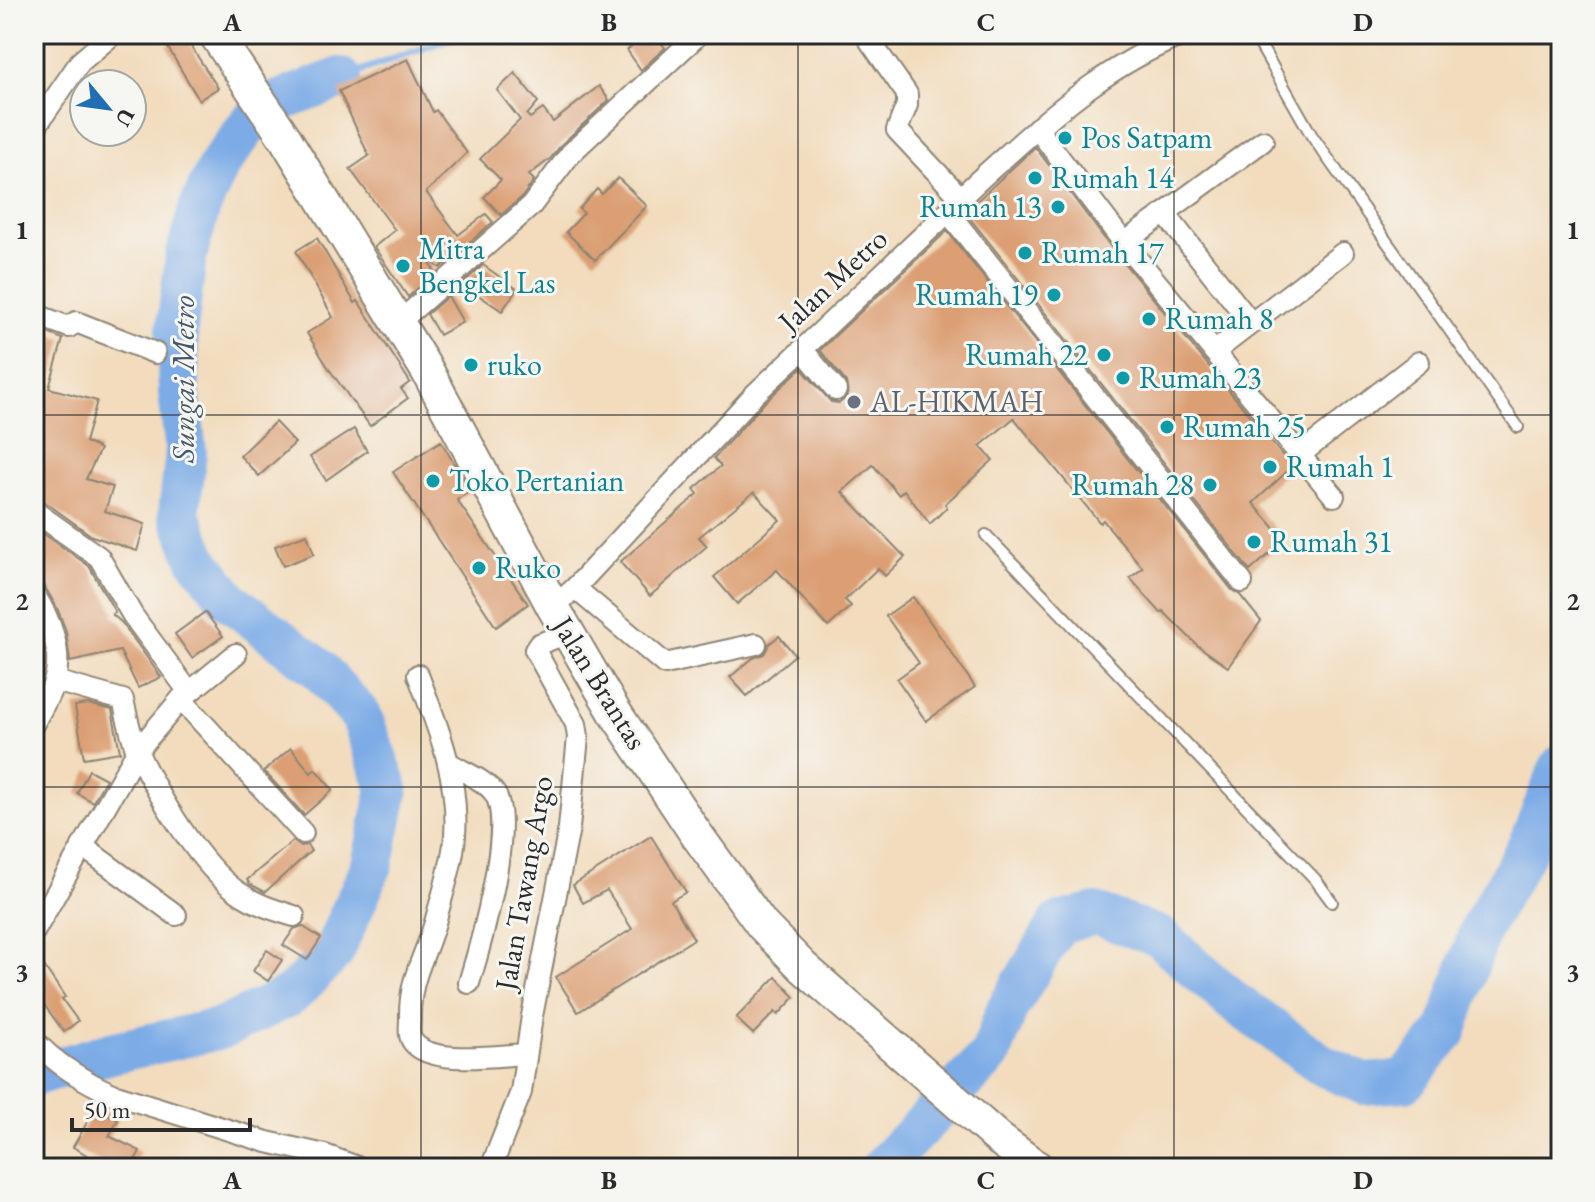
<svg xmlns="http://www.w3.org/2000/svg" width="1595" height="1202" viewBox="0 0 1595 1202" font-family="'EB Garamond',serif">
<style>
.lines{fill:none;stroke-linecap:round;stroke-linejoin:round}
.stream{stroke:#7babe6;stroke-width:7}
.river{stroke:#7babe6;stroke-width:42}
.building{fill:#db9f73}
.service-casing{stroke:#8e8474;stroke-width:14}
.minor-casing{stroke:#8e8474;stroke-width:24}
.primary-casing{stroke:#8e8474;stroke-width:36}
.service{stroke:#fff;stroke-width:10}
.minor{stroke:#fff;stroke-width:20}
.primary{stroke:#fff;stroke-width:32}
.grid{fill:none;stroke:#2b2b2b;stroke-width:2;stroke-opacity:0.55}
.culture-dot{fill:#0f9aa8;stroke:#f6f6f2;stroke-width:3}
.worship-dot{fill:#6b7280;stroke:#f6f6f2;stroke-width:3}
.labels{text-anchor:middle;stroke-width:6;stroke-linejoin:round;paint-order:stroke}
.culture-label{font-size:30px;fill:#0d838f;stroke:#f6f6f2;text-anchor:start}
.street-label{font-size:30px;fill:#2b2b2b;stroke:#f6f6f2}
.worship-label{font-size:30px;fill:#5b616d;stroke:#f6f6f2;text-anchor:start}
.water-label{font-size:32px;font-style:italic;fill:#47586c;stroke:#f6f6f2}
.neatline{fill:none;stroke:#2b2b2b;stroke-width:3}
.grid-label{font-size:26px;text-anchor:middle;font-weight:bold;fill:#2b2b2b}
</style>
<rect width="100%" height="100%" fill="#f6f6f2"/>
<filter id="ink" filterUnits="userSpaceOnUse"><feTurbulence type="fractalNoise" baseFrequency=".0125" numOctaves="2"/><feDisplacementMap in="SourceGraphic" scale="16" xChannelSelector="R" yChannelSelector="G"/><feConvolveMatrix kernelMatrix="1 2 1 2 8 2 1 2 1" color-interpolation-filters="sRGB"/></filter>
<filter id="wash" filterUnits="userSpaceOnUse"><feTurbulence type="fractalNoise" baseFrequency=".006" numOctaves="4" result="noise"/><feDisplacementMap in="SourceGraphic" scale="32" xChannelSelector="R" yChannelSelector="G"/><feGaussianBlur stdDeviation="1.8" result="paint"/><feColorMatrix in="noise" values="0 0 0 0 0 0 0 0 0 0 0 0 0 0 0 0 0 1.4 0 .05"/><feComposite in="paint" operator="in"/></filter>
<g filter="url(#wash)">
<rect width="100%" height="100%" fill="#f2dcbd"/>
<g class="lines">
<polyline class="stream" points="341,78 463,34"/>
<g class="river">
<polyline points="34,1075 111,1053 223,1028 291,995 333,953 372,865 388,789 361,716 318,668 229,600 197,558 179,513 186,453 179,392 177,329 186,256 200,207 219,165 249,124 277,102 341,78"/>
<polyline points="881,1168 991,1054 1007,1009 1059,923 1096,914 1160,937 1234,1002 1324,1066 1364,1084 1405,1081 1446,1032 1481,928 1528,846 1561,766"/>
</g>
</g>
<g id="blocks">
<g class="building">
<polygon points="183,34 218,88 199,100 167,46"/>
<polygon points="649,34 656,34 665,48 641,70 627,50"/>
<polygon points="408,59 433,112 436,110 467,153 426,192 458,235 486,214 493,222 440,268 429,260 435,273 408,297 374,247 395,230 350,169 369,156 339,91"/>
<polygon points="515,73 538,102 527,115 530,118 543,109 553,122 599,86 609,100 562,144 550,159 529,175 534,180 522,197 501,215 484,197 501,180 480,159 520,120 497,90"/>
<polygon points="1035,147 1114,251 1292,467 1253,503 1285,540 1250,571 965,212"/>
<polygon points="618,178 647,206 595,260 566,232 584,213 579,209 597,189 602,194"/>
<polygon points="947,231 1232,590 1240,595 1261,621 1228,667 1197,645 1163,611 1161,613 1144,594 1130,578 1143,568 1103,520 1100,523 1014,418 980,446 993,460 945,504 947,507 930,524 904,490 899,495 873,465 842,492 905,557 885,576 878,568 845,600 851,606 828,627 777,570 737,604 714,577 780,520 754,492 699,537 707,546 650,596 620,562 698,494 694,489 721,466 714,458 764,403 801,368 831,402 839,403 845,399 848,394 846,382 820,350"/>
<polygon points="317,238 355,303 358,301 410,382 401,389 408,398 370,426 329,369 307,333 333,317 296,251"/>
<polygon points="483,265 517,289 502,311 462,284"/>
<polygon points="448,296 463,322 439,335 427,314"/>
<polygon points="34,328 63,339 49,388 97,401 85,442 100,449 86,479 113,487 105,511 145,524 137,551 92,536 42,500 34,498"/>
<polygon points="275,422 295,443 259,476 240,456"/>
<polygon points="354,429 367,451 326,480 310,457"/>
<polygon points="441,441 470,491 457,500 528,604 496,627 393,472"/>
<polygon points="34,527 89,566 115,612 112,614 122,623 161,677 138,688 120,651 70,662 66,631 57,608 45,587 34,581"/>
<polygon points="307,534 314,554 283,566 275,546"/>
<polygon points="913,597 975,687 926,721 897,679 919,663 886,616"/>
<polygon points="205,612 223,636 192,658 175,634"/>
<polygon points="779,636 795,655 747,696 730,677 753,658 764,654 769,644"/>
<polygon points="88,704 112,710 120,752 84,758 75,706"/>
<polygon points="291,748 311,773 315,769 333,790 304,815 264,771"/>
<polygon points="89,770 106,779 93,802 77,793"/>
<polygon points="651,836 686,892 671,901 694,939 578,1012 556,977 632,929 607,890 583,903 573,885"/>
<polygon points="293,841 300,846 307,845 311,851 265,892 250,884 247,880"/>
<polygon points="302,926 321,938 307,960 283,945 294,929"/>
<polygon points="267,950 282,960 268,981 253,971"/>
<polygon points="34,951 65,997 62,999 78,1021 64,1032 34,991"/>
<polygon points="776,977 795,997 778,1015 775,1012 753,1034 736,1018"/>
<polygon points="96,1107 118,1120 109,1136 140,1151 131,1168 110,1168 73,1147"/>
</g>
</g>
</g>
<g filter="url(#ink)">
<use href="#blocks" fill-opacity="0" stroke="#8e8474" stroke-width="2"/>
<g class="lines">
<defs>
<g id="service">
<polyline points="1254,34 1312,136 1518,427"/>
<polyline points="986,535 1315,879 1332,902"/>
</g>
<g id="minor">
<polyline points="865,34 907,94 907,105 897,130 960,197"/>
<polyline points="1037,128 1124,243 1334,496"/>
<polyline points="34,129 80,62 113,34"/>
<polyline points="948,212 1242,582"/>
<polyline points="1166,215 1251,323"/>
<polyline points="1124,243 1263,141"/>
<polyline points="34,314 69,327 76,322 155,353"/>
<polyline points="398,323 531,206 571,153 699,34"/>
<polyline points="803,350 836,390"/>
<polyline points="1214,352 1343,253"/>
<polyline points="1298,456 1419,362"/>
<polyline points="34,511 99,557 133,616 189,692"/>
<polyline points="575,588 665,664 756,644"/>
<path d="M 34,594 C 49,617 63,650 55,678 C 52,693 41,709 34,723"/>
<path d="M 553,607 L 575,588 L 755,394 L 948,212 C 965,191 986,174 1006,156 C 1060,107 1116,61 1185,34"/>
<path d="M 418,675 C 438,727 459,778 455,835 C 453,863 443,892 436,919 C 426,957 409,976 410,1019 C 410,1026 408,1036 413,1042 C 431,1066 499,1055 526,1054"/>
<path d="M 55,681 L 123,700 C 127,717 131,737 138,753 C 157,794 200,866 238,892 C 255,904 274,910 294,916"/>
<polyline points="181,699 303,833"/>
<path d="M 449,763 C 463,772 486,780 495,794 C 515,825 480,947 469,983"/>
<polyline points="82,846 176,915"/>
<polyline points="34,932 137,751 181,699 236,654"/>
<path d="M 34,1040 C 54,1063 85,1082 113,1094 L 267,1142 L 325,1155 L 360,1168"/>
<polyline points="491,1168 521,1092 532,1016 569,828 578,737 576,724 535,650 539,644 568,633"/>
</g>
<polyline id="primary" points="215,34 285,138 428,372 553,607 614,711 694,831 762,925 803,967 999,1139 1038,1168"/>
</defs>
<use href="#service" class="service-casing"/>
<use href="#minor" class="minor-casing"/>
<use href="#primary" class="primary-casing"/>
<use href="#service" class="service"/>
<use href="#minor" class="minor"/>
<use href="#primary" class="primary"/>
</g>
</g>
<path class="grid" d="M 421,34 L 421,1168M 798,34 L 798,1168M 1174,34 L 1174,1168M 34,415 L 1561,415M 34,787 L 1561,787"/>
<g class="culture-dot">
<circle cx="1065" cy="138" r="8"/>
<circle cx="1035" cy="178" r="8"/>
<circle cx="1058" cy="207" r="8"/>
<circle cx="1025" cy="253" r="8"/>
<circle cx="403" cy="266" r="8"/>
<circle cx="1054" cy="295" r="8"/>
<circle cx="1149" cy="319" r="8"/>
<circle cx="1104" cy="355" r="8"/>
<circle cx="471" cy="365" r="8"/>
<circle cx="1123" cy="378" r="8"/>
<circle cx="1167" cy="427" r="8"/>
<circle cx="1270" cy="467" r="8"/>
<circle cx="433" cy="481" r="8"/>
<circle cx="1210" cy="485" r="8"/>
<circle cx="1254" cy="542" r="8"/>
<circle cx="479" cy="568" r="8"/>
</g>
<circle class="worship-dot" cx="854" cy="402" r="8"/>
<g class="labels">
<g class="culture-label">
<text x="1081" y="148">Pos Satpam</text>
<text x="1051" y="188">Rumah 14</text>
<text x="1042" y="217" text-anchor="end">Rumah 13</text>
<text x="419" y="259">Mitra<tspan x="419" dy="34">Bengkel Las</tspan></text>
<text x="1041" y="263">Rumah 17</text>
<text x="1038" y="305" text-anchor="end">Rumah 19</text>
<text x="1165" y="329">Rumah 8</text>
<text x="1088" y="365" text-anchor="end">Rumah 22</text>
<text x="487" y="375">ruko</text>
<text x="1139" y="388">Rumah 23</text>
<text x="1183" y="437">Rumah 25</text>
<text x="1286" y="477">Rumah 1</text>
<text x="449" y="491">Toko Pertanian</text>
<text x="1194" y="495" text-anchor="end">Rumah 28</text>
<text x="1270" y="552">Rumah 31</text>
<text x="495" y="578">Ruko</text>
</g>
<g class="street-label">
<text transform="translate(833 280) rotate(-43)" y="10">Jalan Metro</text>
<text transform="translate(600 683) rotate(58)" y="10">Jalan Brantas</text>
<text transform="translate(524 883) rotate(-80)" y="10">Jalan Tawang Argo</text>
</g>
<g class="worship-label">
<text x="870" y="412">AL-HIKMAH</text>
</g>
<g class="water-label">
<text transform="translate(183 379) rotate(-90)" y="11">Sungai Metro</text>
</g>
</g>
<rect width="1595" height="1202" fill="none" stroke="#f6f6f2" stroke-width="88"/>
<g transform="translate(108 108) rotate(119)"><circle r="38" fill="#f6f6f2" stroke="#a5a5a2" stroke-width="2"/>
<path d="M0-6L14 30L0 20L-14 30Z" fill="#1f6fb2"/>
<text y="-12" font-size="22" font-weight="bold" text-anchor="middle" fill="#2b2b2b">U</text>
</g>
<path d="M72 1118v12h178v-12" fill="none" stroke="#2b2b2b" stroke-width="4"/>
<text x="84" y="1118" font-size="24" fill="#2b2b2b" stroke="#f6f6f2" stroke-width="6" paint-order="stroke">50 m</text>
<rect x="44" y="44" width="1507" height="1114" class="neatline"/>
<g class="grid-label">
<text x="232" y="31">A</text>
<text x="609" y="31">B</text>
<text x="986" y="31">C</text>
<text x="1363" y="31">D</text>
<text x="22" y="239">1</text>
<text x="1573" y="239">1</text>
<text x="22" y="610">2</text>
<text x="1573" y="610">2</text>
<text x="22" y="981">3</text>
<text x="1573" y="981">3</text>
<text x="232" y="1189">A</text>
<text x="609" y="1189">B</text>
<text x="986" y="1189">C</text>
<text x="1363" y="1189">D</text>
</g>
</svg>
